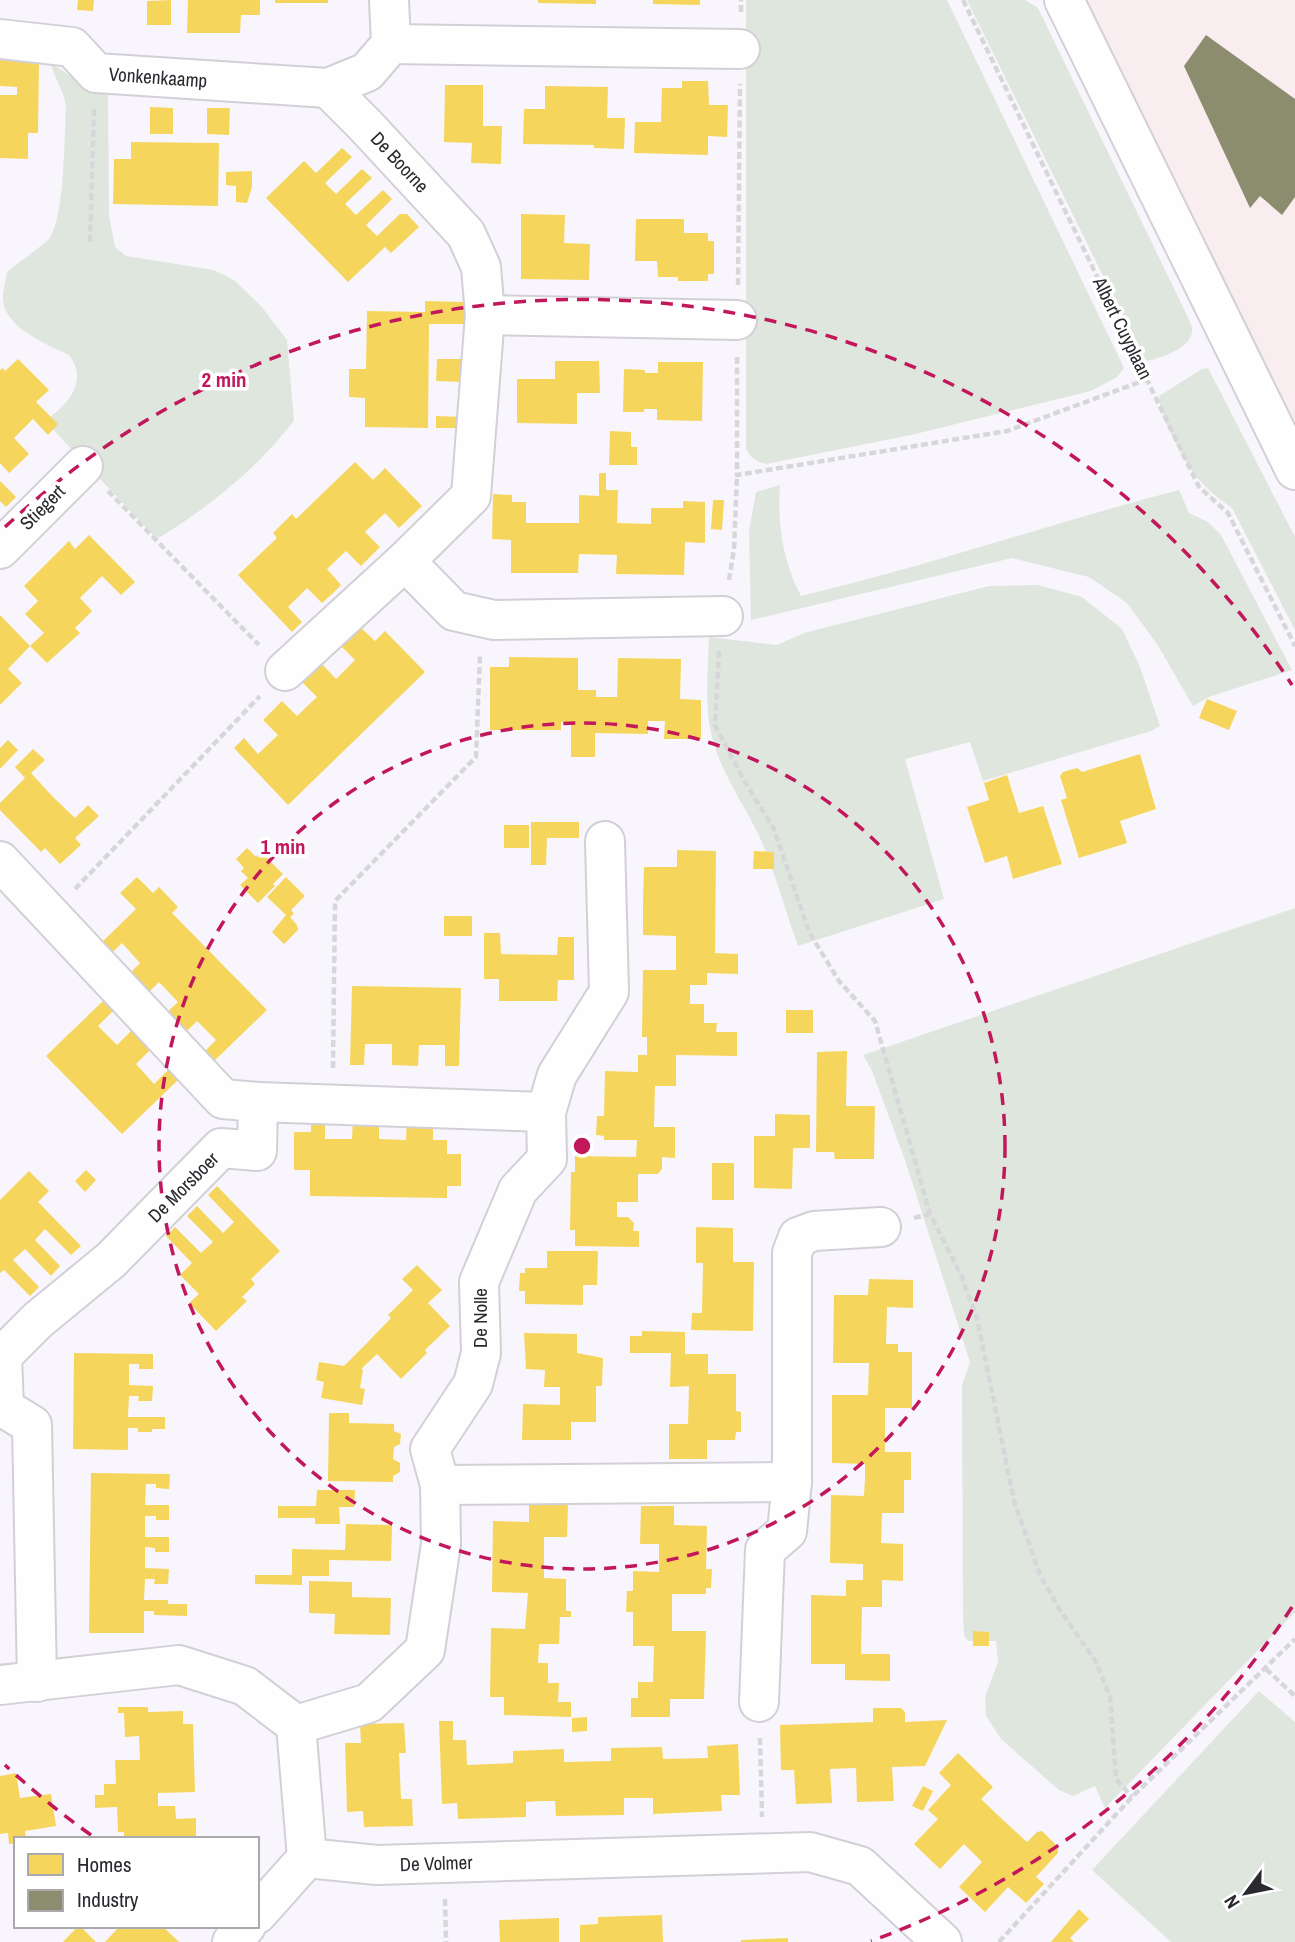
<svg xmlns="http://www.w3.org/2000/svg" width="1295" height="1942" viewBox="0 0 1295 1942" font-family="'Archivo Narrow',sans-serif">
<style>
.industrial{fill:#faedef}
.green{fill:#dee6dd}
.homes{fill:#f6d55c}
.industry{fill:#8c8c6e}
.lines{fill:none;stroke-linecap:round;stroke-linejoin:round}
.minor-casing{stroke:#d2d0d6;stroke-width:42}
.tertiary-casing{stroke:#d2d0d6;stroke-width:42}
.path{stroke:#d7d7d9;stroke-width:4.5;stroke-dasharray:7 3.5;stroke-linecap:butt}
.minor{stroke:#fefeff;stroke-width:38}
.tertiary{stroke:#fefeff;stroke-width:38}
.ring{fill:none;stroke:#c2185b;stroke-width:3.5;stroke-dasharray:12 9}
.labels{text-anchor:middle;stroke-width:7;stroke-linejoin:round;paint-order:stroke}
.street-label{font-size:19px;fill:#2a292f;stroke:#fff}
.centre{fill:#c2185b;stroke:#fff;stroke-width:3.5}
.ring-label{font-size:21px;text-anchor:middle;font-weight:bold;fill:#c2185b;stroke:#fff;stroke-width:7;stroke-linejoin:round;paint-order:stroke}
</style>
<rect width="100%" height="100%" fill="#f8f6fc"/>
<polygon class="industrial" points="1069,0 1295,0 1295,449"/>
<g class="green">
<path d="M 746,0 L 947,0 L 1124,368 L 1117,377 L 1091,391 L 911,435 L 766,464 C 755,461 751,459 746,448 Z"/>
<path d="M 967,0 L 1025,0 L 1038,8 L 1183,307 C 1186,314 1191,322 1192,329 C 1194,347 1162,358 1147,361 L 1143,357 Z"/>
<path d="M 51,63 L 90,89 L 108,92 L 109,216 L 115,247 L 126,256 L 214,270 L 234,280 L 261,306 L 287,340 L 294,421 C 256,469 210,507 157,539 L 45,421 C 66,406 90,382 69,355 C 48,345 5,328 3,300 C 2,292 6,281 7,272 C 14,266 47,242 50,238 C 65,212 64,139 66,106 C 64,90 54,79 51,63 Z"/>
<path d="M 1208,368 L 1295,537 L 1295,630 L 1232,508 C 1219,499 1205,488 1195,475 C 1184,461 1158,413 1159,396 L 1202,369 Z"/>
<path d="M 780,485 C 777,523 783,562 801,596 C 928,566 1052,523 1179,490 L 1189,513 L 1208,522 L 1221,535 L 1292,670 L 1209,697 L 1193,706 L 1157,644 L 1127,603 L 1089,577 L 1012,558 L 751,620 L 749,531 L 756,492 Z"/>
<path d="M 1038,585 L 1082,597 L 1122,629 L 1140,667 L 1160,726 L 1151,731 L 983,781 L 970,742 L 905,759 L 944,899 L 798,946 C 785,911 776,875 761,840 C 744,803 718,770 710,728 C 705,699 708,667 709,637 L 777,645 L 804,633 L 989,586 Z"/>
<polygon points="1295,908 1295,1612 1105,1808 1095,1786 1073,1796 1059,1790 1001,1739 986,1716 985,1697 998,1662 996,1641 968,1641 964,1635 963,1616 962,1385 970,1362 905,1160 872,1071 863,1055"/>
<polygon points="1259,1691 1295,1722 1295,1942 1171,1942 1092,1870"/>
</g>
<g class="homes">
<polygon points="78,0 94,0 93,11 77,10"/>
<polygon points="171,0 171,25 147,25 147,1"/>
<polygon points="188,0 260,0 260,15 241,15 240,33 187,33"/>
<rect x="275" y="0" width="53" height="3"/>
<polygon points="538,0 596,0 596,4 538,3"/>
<polygon points="653,0 700,0 700,5 653,4"/>
<polygon points="0,60 39,61 38,133 28,133 28,159 0,158 0,95 17,95 17,87 0,86"/>
<polygon points="682,81 708,81 709,105 728,105 727,137 708,136 708,155 634,153 635,122 661,122 662,88 682,88"/>
<polygon points="445,85 483,85 483,126 502,126 501,164 471,163 472,143 444,142"/>
<polygon points="545,86 608,87 607,118 625,118 624,149 594,148 594,145 523,144 524,109 545,109"/>
<polygon points="150,107 173,108 173,134 150,134"/>
<polygon points="207,108 230,108 229,135 207,134"/>
<polygon points="131,142 219,143 218,206 113,204 114,159 131,159"/>
<polygon points="342,148 352,157 325,183 336,194 362,169 372,178 345,204 356,215 383,190 392,199 366,225 377,236 400,214 407,214 419,227 391,253 385,247 348,282 266,198 304,161 316,173"/>
<polygon points="252,171 252,187 247,203 236,202 236,186 226,185 226,172"/>
<polygon points="521,214 565,215 564,243 590,244 589,280 521,279"/>
<polygon points="636,219 684,219 684,233 708,233 708,241 714,241 714,274 708,274 708,281 678,281 678,277 658,277 657,261 635,261"/>
<polygon points="425,301 464,302 464,324 429,324 428,428 365,427 365,398 349,397 349,369 366,369 367,311 425,312"/>
<polygon points="18,359 49,390 36,402 58,424 48,435 33,419 14,438 29,454 9,473 0,463 0,370 3,368 5,371"/>
<polygon points="437,359 463,359 463,382 436,381"/>
<polygon points="555,361 599,361 600,393 577,393 577,424 517,423 517,379 555,379"/>
<polygon points="658,362 703,362 702,421 657,420 657,409 644,409 644,412 623,412 624,369 645,370 645,373 658,373"/>
<polygon points="436,416 463,417 462,428 436,428"/>
<polygon points="610,431 631,432 631,447 637,447 637,465 609,465"/>
<polygon points="355,462 373,480 385,468 422,506 399,528 385,513 365,532 380,547 361,566 346,551 327,569 341,585 332,594 322,603 307,588 288,607 302,622 292,632 238,575 277,538 273,533 292,514 296,519"/>
<polygon points="599,473 606,473 606,490 618,490 617,523 651,524 651,508 683,508 683,501 705,502 705,543 685,542 684,575 616,574 617,555 579,554 578,573 511,573 511,540 492,539 493,494 512,495 512,502 526,502 526,523 579,523 579,495 599,496"/>
<polygon points="0,481 16,497 6,507 0,501"/>
<polygon points="713,500 724,500 722,530 711,529"/>
<polygon points="89,535 135,582 121,595 102,576 80,598 92,611 75,628 80,633 47,663 30,646 8,669 22,683 0,705 0,615 30,646 44,633 25,614 38,601 24,586 69,541 75,549"/>
<polygon points="359,626 375,641 385,631 425,672 288,805 234,748 244,738 258,754 278,735 263,720 282,701 297,716 317,697 302,682 321,663 336,679 355,660 340,645"/>
<polygon points="509,657 578,658 578,690 596,690 596,697 617,697 618,658 681,659 680,699 701,700 701,739 664,739 665,721 648,721 648,734 595,733 595,757 571,757 571,722 561,722 561,730 490,730 490,667 509,667"/>
<polygon points="1207,699 1237,711 1229,730 1199,718"/>
<polygon points="8,740 18,750 0,769 0,748"/>
<polygon points="33,749 45,760 31,773 52,796 75,818 88,805 99,816 75,838 81,845 60,864 45,848 41,852 0,810 0,803 25,778 15,767"/>
<polygon points="1140,754 1156,809 1120,821 1127,843 1079,858 1061,800 1067,798 1060,776 1063,772 1077,768 1082,772"/>
<polygon points="1007,775 1019,813 1043,806 1062,864 1013,879 1007,856 985,863 967,807 989,800 984,783"/>
<polygon points="531,822 579,822 579,838 547,838 546,865 531,865"/>
<rect x="504" y="825" width="25" height="23"/>
<polygon points="247,848 256,857 261,852 283,874 273,884 275,886 258,903 240,885 248,878 241,871 244,868 236,859"/>
<polygon points="677,850 716,851 715,953 738,954 738,974 707,973 707,985 690,985 690,1004 704,1004 704,1023 717,1023 716,1032 737,1032 737,1056 676,1055 676,1086 655,1086 654,1127 675,1127 675,1158 662,1157 662,1169 658,1174 638,1174 638,1202 617,1202 617,1217 628,1217 634,1223 633,1231 639,1231 639,1247 575,1246 575,1230 570,1230 571,1172 575,1172 575,1156 636,1157 637,1140 604,1140 604,1136 596,1135 597,1116 604,1116 605,1071 638,1072 638,1055 647,1055 647,1037 642,1037 643,970 676,970 676,936 643,935 643,901 644,867 677,867"/>
<polygon points="754,851 774,852 774,869 753,869"/>
<polygon points="137,877 153,893 159,887 178,907 172,913 267,1010 210,1065 201,1055 216,1040 197,1021 182,1036 163,1016 178,1002 159,982 144,997 125,978 140,963 122,943 106,959 96,948 136,909 120,893"/>
<polygon points="286,877 305,896 291,910 294,914 290,917 297,925 298,930 284,944 272,932 286,915 267,897"/>
<rect x="444" y="916" width="28" height="20"/>
<polygon points="484,933 500,933 501,954 557,955 558,937 574,937 574,980 558,980 557,1001 499,1001 499,979 484,979"/>
<polygon points="352,986 461,988 459,1066 445,1066 445,1045 419,1045 418,1066 392,1065 392,1044 365,1044 364,1065 350,1065"/>
<polygon points="103,1001 113,1011 98,1026 117,1045 132,1030 151,1049 136,1064 154,1084 169,1069 179,1079 122,1134 46,1056"/>
<rect x="786" y="1010" width="27" height="23"/>
<polygon points="847,1051 846,1106 875,1106 874,1159 835,1159 834,1152 816,1152 817,1052"/>
<polygon points="775,1114 810,1115 810,1148 793,1148 792,1189 754,1188 754,1136 775,1136"/>
<polygon points="311,1117 325,1117 325,1139 352,1139 353,1118 379,1118 379,1139 406,1140 407,1118 433,1119 433,1140 447,1140 447,1154 461,1154 461,1186 447,1186 447,1198 310,1196 310,1170 294,1170 294,1132 311,1132"/>
<rect x="712" y="1163" width="22" height="37"/>
<polygon points="86,1170 96,1180 85,1192 75,1181"/>
<polygon points="29,1171 49,1191 38,1202 81,1246 71,1255 45,1229 35,1240 60,1266 51,1276 25,1249 13,1260 39,1287 30,1296 4,1270 0,1273 0,1200"/>
<polygon points="217,1186 280,1251 251,1279 255,1284 242,1297 247,1301 216,1331 189,1303 199,1294 180,1275 192,1263 166,1236 175,1227 201,1253 213,1242 187,1216 197,1206 223,1233 234,1222 208,1195"/>
<polygon points="696,1227 733,1228 733,1262 754,1262 753,1331 691,1330 692,1313 702,1313 703,1263 696,1263"/>
<polygon points="547,1251 598,1251 597,1285 583,1285 583,1305 525,1304 525,1291 519,1291 520,1273 525,1273 525,1268 547,1268"/>
<polygon points="417,1265 442,1290 428,1303 450,1326 425,1350 427,1353 401,1379 377,1354 361,1369 363,1370 360,1388 365,1389 362,1405 321,1398 324,1382 316,1380 319,1362 344,1366 367,1343 391,1318 388,1315 413,1290 402,1279"/>
<polygon points="869,1279 913,1280 913,1308 887,1307 886,1344 898,1344 898,1352 912,1352 912,1408 885,1408 885,1452 911,1452 911,1480 904,1480 904,1513 882,1513 881,1543 903,1544 903,1581 882,1580 882,1607 862,1607 861,1654 890,1654 890,1681 845,1680 845,1664 811,1664 811,1595 846,1596 846,1580 863,1580 863,1564 830,1563 831,1495 864,1496 865,1479 865,1464 832,1463 832,1395 868,1395 869,1363 833,1363 834,1295 868,1295"/>
<polygon points="642,1331 685,1332 685,1354 708,1354 708,1374 736,1374 736,1411 741,1412 741,1432 736,1432 735,1440 707,1440 707,1459 669,1459 669,1424 688,1424 689,1386 670,1387 671,1353 630,1353 630,1336 642,1336"/>
<polygon points="524,1333 577,1334 577,1353 603,1358 602,1386 596,1386 596,1422 571,1422 571,1440 522,1440 523,1404 560,1405 560,1387 544,1387 545,1370 526,1369"/>
<polygon points="74,1353 153,1354 153,1369 139,1369 139,1364 129,1364 129,1385 153,1386 152,1401 138,1401 139,1396 129,1396 128,1417 165,1417 165,1429 152,1429 152,1432 138,1432 138,1428 128,1428 128,1450 73,1449"/>
<polygon points="329,1413 349,1413 349,1423 394,1424 394,1431 401,1434 400,1444 394,1447 393,1459 400,1463 400,1472 393,1476 393,1482 328,1481"/>
<polygon points="91,1473 170,1474 169,1489 156,1488 156,1484 146,1484 145,1505 169,1505 169,1520 156,1520 156,1516 145,1516 145,1537 169,1537 169,1552 155,1552 155,1548 145,1547 145,1568 169,1569 168,1584 154,1584 155,1579 145,1579 144,1600 168,1600 168,1604 187,1604 187,1616 154,1615 154,1611 144,1611 144,1633 89,1633"/>
<polygon points="317,1490 355,1490 354,1507 339,1507 340,1524 315,1524 315,1518 278,1518 278,1506 316,1506"/>
<polygon points="529,1504 568,1505 567,1537 544,1537 544,1578 566,1579 566,1611 571,1611 571,1617 560,1617 559,1644 539,1644 538,1663 548,1663 548,1683 559,1683 558,1702 571,1702 571,1717 504,1715 504,1697 490,1697 491,1628 525,1629 528,1593 492,1592 493,1521 529,1522"/>
<polygon points="641,1506 674,1506 674,1525 707,1526 706,1569 712,1569 711,1588 706,1588 706,1594 672,1594 672,1631 706,1631 704,1699 670,1699 670,1717 631,1717 631,1698 638,1698 638,1682 653,1682 654,1646 633,1646 633,1612 626,1612 627,1591 633,1591 633,1571 659,1572 659,1544 640,1544"/>
<polygon points="346,1524 392,1525 391,1561 329,1560 329,1576 302,1576 302,1585 255,1584 255,1575 292,1575 292,1549 345,1550"/>
<polygon points="309,1581 352,1582 352,1597 391,1598 390,1635 334,1634 335,1614 309,1613"/>
<polygon points="973,1631 989,1632 989,1646 973,1646"/>
<polygon points="118,1707 148,1707 148,1712 183,1711 183,1724 193,1724 195,1792 158,1793 158,1806 175,1806 176,1819 196,1818 196,1839 124,1839 124,1832 118,1832 117,1807 95,1808 95,1795 104,1795 104,1784 116,1784 115,1760 140,1760 139,1736 125,1737 124,1713 118,1713"/>
<polygon points="873,1708 901,1708 905,1712 905,1722 947,1720 925,1766 892,1767 894,1801 857,1802 856,1768 830,1769 832,1803 796,1804 794,1770 781,1770 780,1725 873,1722"/>
<polygon points="587,1717 587,1731 572,1732 572,1718"/>
<polygon points="439,1721 453,1721 453,1740 466,1740 467,1765 513,1763 513,1751 564,1749 564,1762 611,1761 611,1748 662,1747 663,1759 708,1758 707,1746 738,1744 740,1795 721,1795 722,1811 653,1814 653,1798 624,1798 624,1815 556,1816 555,1801 540,1801 526,1802 526,1817 458,1819 457,1803 442,1804"/>
<polygon points="404,1723 406,1753 399,1753 401,1799 412,1799 413,1826 364,1827 363,1811 347,1812 345,1743 361,1743 360,1724"/>
<polygon points="958,1753 993,1787 981,1799 1004,1821 1027,1842 1037,1832 1042,1831 1058,1847 1058,1853 1036,1877 1044,1884 1026,1903 1008,1887 985,1912 959,1887 982,1862 964,1844 940,1869 914,1844 938,1819 928,1810 951,1785 939,1773"/>
<polygon points="16,1773 20,1798 51,1794 56,1826 25,1831 26,1839 16,1839 16,1843 9,1844 8,1833 0,1834 0,1776"/>
<polygon points="923,1786 933,1791 923,1811 912,1806"/>
<polygon points="1079,1909 1089,1919 1070,1938 1074,1942 1051,1942"/>
<polygon points="662,1915 663,1942 580,1942 580,1925 598,1924 598,1917"/>
<polygon points="559,1918 559,1942 500,1942 499,1920"/>
<polygon points="78,1926 80,1926 96,1942 63,1942"/>
<polygon points="120,1926 162,1926 179,1942 105,1942"/>
<polygon points="788,1938 788,1942 741,1942 741,1940"/>
</g>
<polygon class="industry" points="1206,35 1295,99 1295,197 1282,215 1260,196 1250,208 1184,66"/>
<g class="lines">
<defs>
<g id="minor">
<polyline points="0,39 72,47 96,73 328,88 367,72 391,44 389,0"/>
<polyline points="391,44 740,49"/>
<polyline points="328,88 365,125 466,234 481,267 485,315 471,496 405,561 454,611 494,620 723,616"/>
<polyline points="485,315 737,320"/>
<polyline points="0,549 83,466"/>
<polyline points="285,671 405,561"/>
<polyline points="0,861 223,1099 258,1102 257,1151 221,1148 111,1260 38,1320 2,1356 4,1408"/>
<polyline points="258,1102 546,1112"/>
<polyline points="0,1408 4,1408 32,1425 37,1682"/>
<polyline points="440,1485 792,1482"/>
<polyline points="0,1685 179,1665 245,1686 296,1725 307,1858 377,1865 810,1852 860,1866 942,1942"/>
<polyline points="759,1702 765,1550 787,1531 792,1482 792,1253 798,1237 814,1231 881,1227"/>
<polyline points="296,1725 369,1703 425,1650 441,1544 440,1485 430,1449 473,1384 481,1353 479,1282 518,1190 547,1159 546,1112 557,1075 609,992 605,841"/>
<polyline points="257,1914 307,1858"/>
<polyline points="232,1942 246,1926"/>
</g>
<polyline id="tertiary" points="1064,0 1295,470"/>
</defs>
<use href="#minor" class="minor-casing"/>
<use href="#tertiary" class="tertiary-casing"/>
<g class="path">
<polyline points="963,0 1199,487 1228,513 1295,646"/>
<polyline points="741,12 741,0"/>
<polyline points="90,242 94,109"/>
<polyline points="738,285 740,84"/>
<polyline points="737,357 737,475 1007,431 1148,379"/>
<polyline points="108,491 259,645"/>
<polyline points="729,580 734,549 737,475"/>
<polyline points="719,651 715,725 743,779 774,829 809,932 839,981 875,1021 930,1214 961,1275 977,1318 1014,1501 1040,1575 1058,1607 1096,1662 1110,1697 1116,1779 1132,1797"/>
<polyline points="75,889 260,696"/>
<polyline points="333,1068 335,901 476,757 480,655"/>
<polyline points="914,1218 930,1214"/>
<polyline points="1266,1669 1295,1696"/>
<polyline points="760,1738 762,1817"/>
<polyline points="445,1899 446,1942"/>
<polyline points="999,1942 1132,1797 1295,1639"/>
</g>
<use href="#minor" class="minor"/>
<use href="#tertiary" class="tertiary"/>
</g>
<g class="ring">
<circle cx="582" cy="1146" r="423"/>
<path d="M1292 1607A846 846 0 0 1 871 1941M91 1835A846 846 0 0 1 5 1765M5 527A846 846 0 0 1 1292 685"/>
</g>
<g class="labels">
<g class="street-label">
<text transform="translate(158 77) rotate(4)" y="7">Vonkenkaamp</text>
<text transform="translate(400 162) rotate(47)" y="7">De Boorne</text>
<text transform="translate(1123 328) rotate(64)" y="7">Albert Cuyplaan</text>
<text transform="translate(42 507) rotate(-45)" y="7">Stiegert</text>
<text transform="translate(183 1187) rotate(-45)" y="7">De Morsboer</text>
<text transform="translate(480 1318) rotate(-90)" y="7">De Nolle</text>
<text transform="translate(436 1863) rotate(-2)" y="7">De Volmer</text>
</g>
</g>
<circle cx="582" cy="1146" r="10" class="centre"/>
<g class="ring-label">
<text x="224" y="387">2 min</text>
<text x="283" y="854">1 min</text>
</g>
<rect x="14" y="1837" width="245" height="91" fill="#ffffff" stroke="#aaa9ac" stroke-width="2"/>
<rect x="28" y="1854" width="35" height="21" fill="#f6d55c" stroke="#aaa9ac" stroke-width="2"/>
<text x="77" y="1872" font-size="21" fill="#2a292f">Homes</text>
<rect x="28" y="1890" width="35" height="21" fill="#8c8c6e" stroke="#aaa9ac" stroke-width="2"/>
<text x="77" y="1907" font-size="21" fill="#2a292f">Industry</text>
<g transform="translate(1246 1893) rotate(238)" stroke="#ffffff" stroke-width="5" paint-order="stroke">
<path d="M0-5L12 26L0 18L-12 26Z" fill="#2a292f"/>
<text y="-10" font-size="19" font-weight="bold" text-anchor="middle" fill="#2a292f">N</text>
</g>
</svg>
